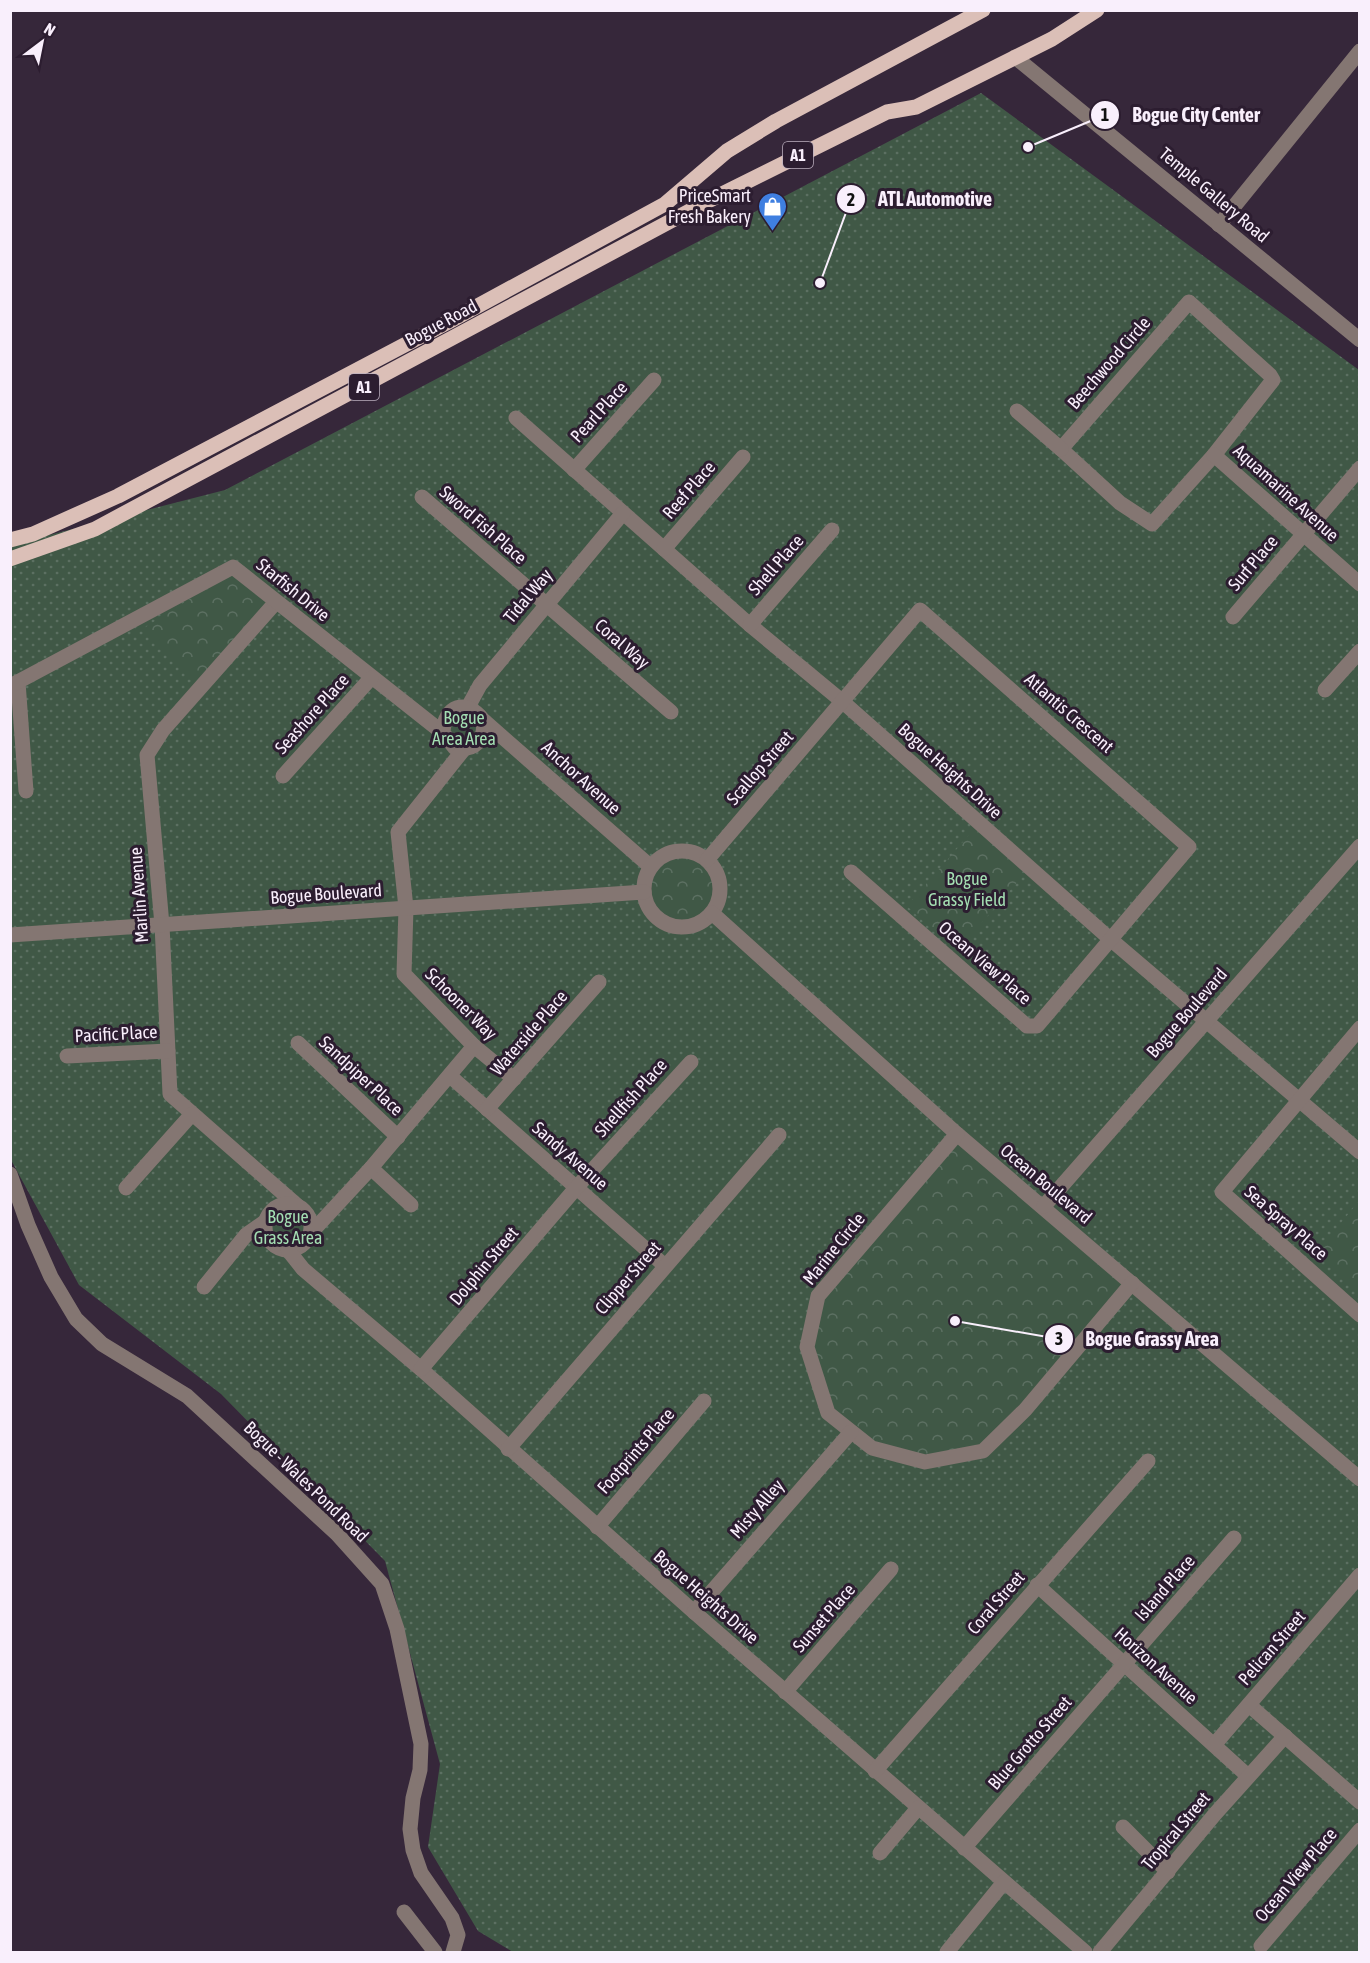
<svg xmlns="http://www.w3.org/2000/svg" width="1370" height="1963" viewBox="0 0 1370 1963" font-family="'Asap Condensed',sans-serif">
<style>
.grass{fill:url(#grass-dots)}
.park{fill:url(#park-crowns)}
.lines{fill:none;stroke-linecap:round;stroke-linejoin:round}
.minor{stroke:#847672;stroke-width:15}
.major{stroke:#dbbfb7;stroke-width:15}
.labels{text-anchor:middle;stroke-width:6;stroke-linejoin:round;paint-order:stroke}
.shield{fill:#2c1d30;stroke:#bcb0bf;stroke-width:1.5}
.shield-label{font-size:16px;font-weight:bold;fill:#f9effc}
.street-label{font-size:18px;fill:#f9effc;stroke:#2c1d30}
.poi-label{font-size:18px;fill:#f9effc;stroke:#2c1d30;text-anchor:end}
.park-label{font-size:18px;fill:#a3deb2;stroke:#2c1d30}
.leader{fill:none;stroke:#f9effc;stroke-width:2}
.callout-dot{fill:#f9effc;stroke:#2c1d30;stroke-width:2}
.mark-label{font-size:18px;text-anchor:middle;font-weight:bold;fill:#111}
.callout-label{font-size:20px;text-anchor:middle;font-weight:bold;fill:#f9effc;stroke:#2c1d30;stroke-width:6;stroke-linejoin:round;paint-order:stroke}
</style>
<defs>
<pattern id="grass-dots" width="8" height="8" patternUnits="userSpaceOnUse" patternTransform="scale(1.5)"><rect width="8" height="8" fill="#405846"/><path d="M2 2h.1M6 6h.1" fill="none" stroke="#5c7062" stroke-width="1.8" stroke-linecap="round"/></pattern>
<pattern id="park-crowns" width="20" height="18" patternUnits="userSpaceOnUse" patternTransform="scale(1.5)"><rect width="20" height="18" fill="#405846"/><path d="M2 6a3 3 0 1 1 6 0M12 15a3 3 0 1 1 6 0" fill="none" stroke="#5c7062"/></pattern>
</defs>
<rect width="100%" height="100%" fill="#36273a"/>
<polygon class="grass" points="981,93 1359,370 1359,1952 513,1952 478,1931 428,1847 440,1764 385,1561 221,1394 79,1285 11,1160 10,545 225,490"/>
<g class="park">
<polygon points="233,571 270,603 200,682 141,630"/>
<polygon points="475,713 481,741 450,742 448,715"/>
<polygon points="975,828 1026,872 956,952 907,906"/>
<circle cx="682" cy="889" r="36"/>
<polygon points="957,1143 1123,1284 1021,1405 982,1443 927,1456 876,1442 835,1407 813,1346 825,1297"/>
<polygon points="1359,1201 1359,1293 1316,1253"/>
<circle cx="288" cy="1227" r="21"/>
</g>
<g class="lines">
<g class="minor">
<polyline points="1015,57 1360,340"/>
<polyline points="1219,225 1360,51"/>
<polygon points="1189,302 1270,375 1273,380 1214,455 1152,524 1120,503 1061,449"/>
<polyline points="1017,411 1061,449"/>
<polyline points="516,418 750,625 843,702 1109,938 1360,1152"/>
<polyline points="1214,455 1360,584"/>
<polyline points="574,470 654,380"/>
<polyline points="422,497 671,712"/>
<polyline points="664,549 743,457"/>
<polyline points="276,602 163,730 147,755 162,925 170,1094 300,1208"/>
<polyline points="1233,617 1360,468"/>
<polyline points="750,625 832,530"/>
<polyline points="18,682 26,791"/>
<polyline points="10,686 233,567 443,733"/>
<polyline points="1325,690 1360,651"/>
<polyline points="468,707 480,685 623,513"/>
<path d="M 483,720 C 486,740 475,751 455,748 L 443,733 C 444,705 467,698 483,720 L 651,867"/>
<polyline points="464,749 398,832 406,908 404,974 474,1046 514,1079"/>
<polyline points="283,776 371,678"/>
<circle cx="682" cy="889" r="38"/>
<polyline points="707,860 920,610 1189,847 1037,1026 1027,1026 851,872"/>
<polyline points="712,913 957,1134 1360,1479"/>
<polyline points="10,935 644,892"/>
<polyline points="1360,1028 1222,1192 1360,1315"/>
<polyline points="298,1043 398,1137"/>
<polyline points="67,1056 168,1051"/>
<polyline points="450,1076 664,1265"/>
<polyline points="487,1109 599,982"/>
<polyline points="957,1134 818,1296 807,1347 828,1413 872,1448 925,1462 983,1451 1025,1410 1132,1283"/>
<polyline points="371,1168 411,1205"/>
<polyline points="10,1174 28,1225 51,1277 76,1319 102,1344 187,1396 337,1534 382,1584 397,1629 421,1744 420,1770 413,1798 410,1829 413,1850 421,1873 452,1918 458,1935 453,1952"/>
<polyline points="126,1188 192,1114"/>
<circle cx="288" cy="1227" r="23"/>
<polyline points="1044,1206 1360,846"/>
<polyline points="309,1235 371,1168 474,1046"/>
<polyline points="288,1250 303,1269 421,1369 694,1612 1085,1952"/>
<polyline points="204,1287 246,1235 266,1221"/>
<polyline points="421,1369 576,1188 691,1062"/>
<polyline points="508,1449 779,1135"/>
<polyline points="597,1527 704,1401"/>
<polyline points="1037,1585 1248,1776"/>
<polyline points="694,1612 851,1432"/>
<polyline points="785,1692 891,1569"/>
<polyline points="1249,1705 1360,1802"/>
<polyline points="1214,1745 1360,1575"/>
<polyline points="875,1771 1148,1461"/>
<polyline points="1123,1827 1168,1872"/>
<polyline points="964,1848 1234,1538"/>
<polyline points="880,1853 918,1808"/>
<polyline points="404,1912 435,1952"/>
<polyline points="1261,1946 1360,1830"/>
<polyline points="947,1952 1004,1882"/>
<polyline points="1100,1952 1215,1814 1285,1736"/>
</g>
<g class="major">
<polyline points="10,540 33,534 118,496 452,320 665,204 727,151 776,121 983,10"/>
<polyline points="10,559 95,529 710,200 887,112 916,107 1052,39 1097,10"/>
</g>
</g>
<defs>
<symbol id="shop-pin" viewBox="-11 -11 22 30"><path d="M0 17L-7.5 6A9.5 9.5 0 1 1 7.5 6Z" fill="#3f7fe0" stroke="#2c1d30"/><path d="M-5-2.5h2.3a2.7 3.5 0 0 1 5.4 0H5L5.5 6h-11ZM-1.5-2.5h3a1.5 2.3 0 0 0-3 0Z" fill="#fff"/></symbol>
</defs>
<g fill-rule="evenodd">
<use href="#shop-pin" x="756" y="190" width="33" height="45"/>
</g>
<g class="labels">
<g class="shield">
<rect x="783" y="142" width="30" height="26" rx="4.5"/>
<rect x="349" y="374" width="30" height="26" rx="4.5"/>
</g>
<g class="shield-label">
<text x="798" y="161">A1</text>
<text x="364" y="393">A1</text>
</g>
<g class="street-label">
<text transform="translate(1214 195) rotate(40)" y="6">Temple Gallery Road</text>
<text transform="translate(441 323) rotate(-28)" y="6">Bogue Road</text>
<text transform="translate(1109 363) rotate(-49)" y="6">Beechwood Circle</text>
<text transform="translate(599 412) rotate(-48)" y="6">Pearl Place</text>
<text transform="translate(689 490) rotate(-49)" y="6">Reef Place</text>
<text transform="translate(1286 493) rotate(42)" y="6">Aquamarine Avenue</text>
<text transform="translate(483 525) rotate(41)" y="6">Sword Fish Place</text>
<text transform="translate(1253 563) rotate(-50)" y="6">Surf Place</text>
<text transform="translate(776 565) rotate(-49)" y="6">Shell Place</text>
<text transform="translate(293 590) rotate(39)" y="6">Starfish Drive</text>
<text transform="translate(528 596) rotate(-50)" y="6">Tidal Way</text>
<text transform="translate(622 644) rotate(41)" y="6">Coral Way</text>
<text transform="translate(1069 713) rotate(41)" y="6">Atlantis Crescent</text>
<text transform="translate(312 714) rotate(-48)" y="6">Seashore Place</text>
<text transform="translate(760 768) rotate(-49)" y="6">Scallop Street</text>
<text transform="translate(950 771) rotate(42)" y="6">Bogue Heights Drive</text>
<text transform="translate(581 778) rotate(42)" y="6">Anchor Avenue</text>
<text transform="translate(326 894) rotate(-4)" y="6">Bogue Boulevard</text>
<text transform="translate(139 895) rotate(-94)" y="6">Marlin Avenue</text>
<text transform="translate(985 963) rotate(41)" y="6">Ocean View Place</text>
<text transform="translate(461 1004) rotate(45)" y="6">Schooner Way</text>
<text transform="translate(1187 1013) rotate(-49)" y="6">Bogue Boulevard</text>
<text transform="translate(529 1033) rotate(-49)" y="6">Waterside Place</text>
<text transform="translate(116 1034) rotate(-3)" y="6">Pacific Place</text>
<text transform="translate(361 1076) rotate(43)" y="6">Sandpiper Place</text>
<text transform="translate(631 1098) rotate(-48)" y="6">Shellfish Place</text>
<text transform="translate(570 1156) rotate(41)" y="6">Sandy Avenue</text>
<text transform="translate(1046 1184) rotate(40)" y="6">Ocean Boulevard</text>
<text transform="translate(1286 1223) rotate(41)" y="6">Sea Spray Place</text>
<text transform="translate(834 1249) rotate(-51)" y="6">Marine Circle</text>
<text transform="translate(484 1266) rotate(-50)" y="6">Dolphin Street</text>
<text transform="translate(628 1278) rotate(-49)" y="6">Clipper Street</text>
<text transform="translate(636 1451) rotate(-49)" y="6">Footprints Place</text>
<text transform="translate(306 1482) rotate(44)" y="6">Bogue - Wales Pond Road</text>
<text transform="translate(757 1509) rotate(-49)" y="6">Misty Alley</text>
<text transform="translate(1165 1588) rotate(-49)" y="6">Island Place</text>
<text transform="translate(706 1597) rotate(41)" y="6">Bogue Heights Drive</text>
<text transform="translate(996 1603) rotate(-49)" y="6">Coral Street</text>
<text transform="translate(824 1618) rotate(-49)" y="6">Sunset Place</text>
<text transform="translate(1272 1648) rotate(-49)" y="6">Pelican Street</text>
<text transform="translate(1156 1666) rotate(42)" y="6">Horizon Avenue</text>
<text transform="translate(1030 1743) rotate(-49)" y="6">Blue Grotto Street</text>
<text transform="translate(1176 1831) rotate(-50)" y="6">Tropical Street</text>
<text transform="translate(1296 1875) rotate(-50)" y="6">Ocean View Place</text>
</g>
<g class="poi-label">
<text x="751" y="202">PriceSmart<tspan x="751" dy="21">Fresh Bakery</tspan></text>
</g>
<g class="park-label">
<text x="464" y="724">Bogue<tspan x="464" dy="21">Area Area</tspan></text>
<text x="967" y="885">Bogue<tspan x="967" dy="21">Grassy Field</tspan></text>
<text x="288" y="1223">Bogue<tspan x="288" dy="21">Grass Area</tspan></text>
</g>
</g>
<path class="leader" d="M1028 147L1105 115M820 283L851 199M955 1321L1059 1339"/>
<g class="callout-dot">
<circle cx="1028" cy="147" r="6"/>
<circle cx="820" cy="283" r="6"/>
<circle cx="955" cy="1321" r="6"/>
<circle cx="1105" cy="115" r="15"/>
<circle cx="851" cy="199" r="15"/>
<circle cx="1059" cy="1339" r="15"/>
</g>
<g class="mark-label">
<text x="1105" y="121">1</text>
<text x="851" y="206">2</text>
<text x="1059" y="1345">3</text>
</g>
<g class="callout-label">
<text x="1196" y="122">Bogue City Center</text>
<text x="935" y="206">ATL Automotive</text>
<text x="1152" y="1346">Bogue Grassy Area</text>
</g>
<rect width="1370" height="1963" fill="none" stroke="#f9effc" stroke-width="24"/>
<g transform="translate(42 42) rotate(32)" stroke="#2c1d30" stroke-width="4.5" paint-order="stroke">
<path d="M0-4.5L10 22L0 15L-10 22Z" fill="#f9effc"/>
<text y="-9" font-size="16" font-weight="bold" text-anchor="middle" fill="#f9effc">N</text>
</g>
</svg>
